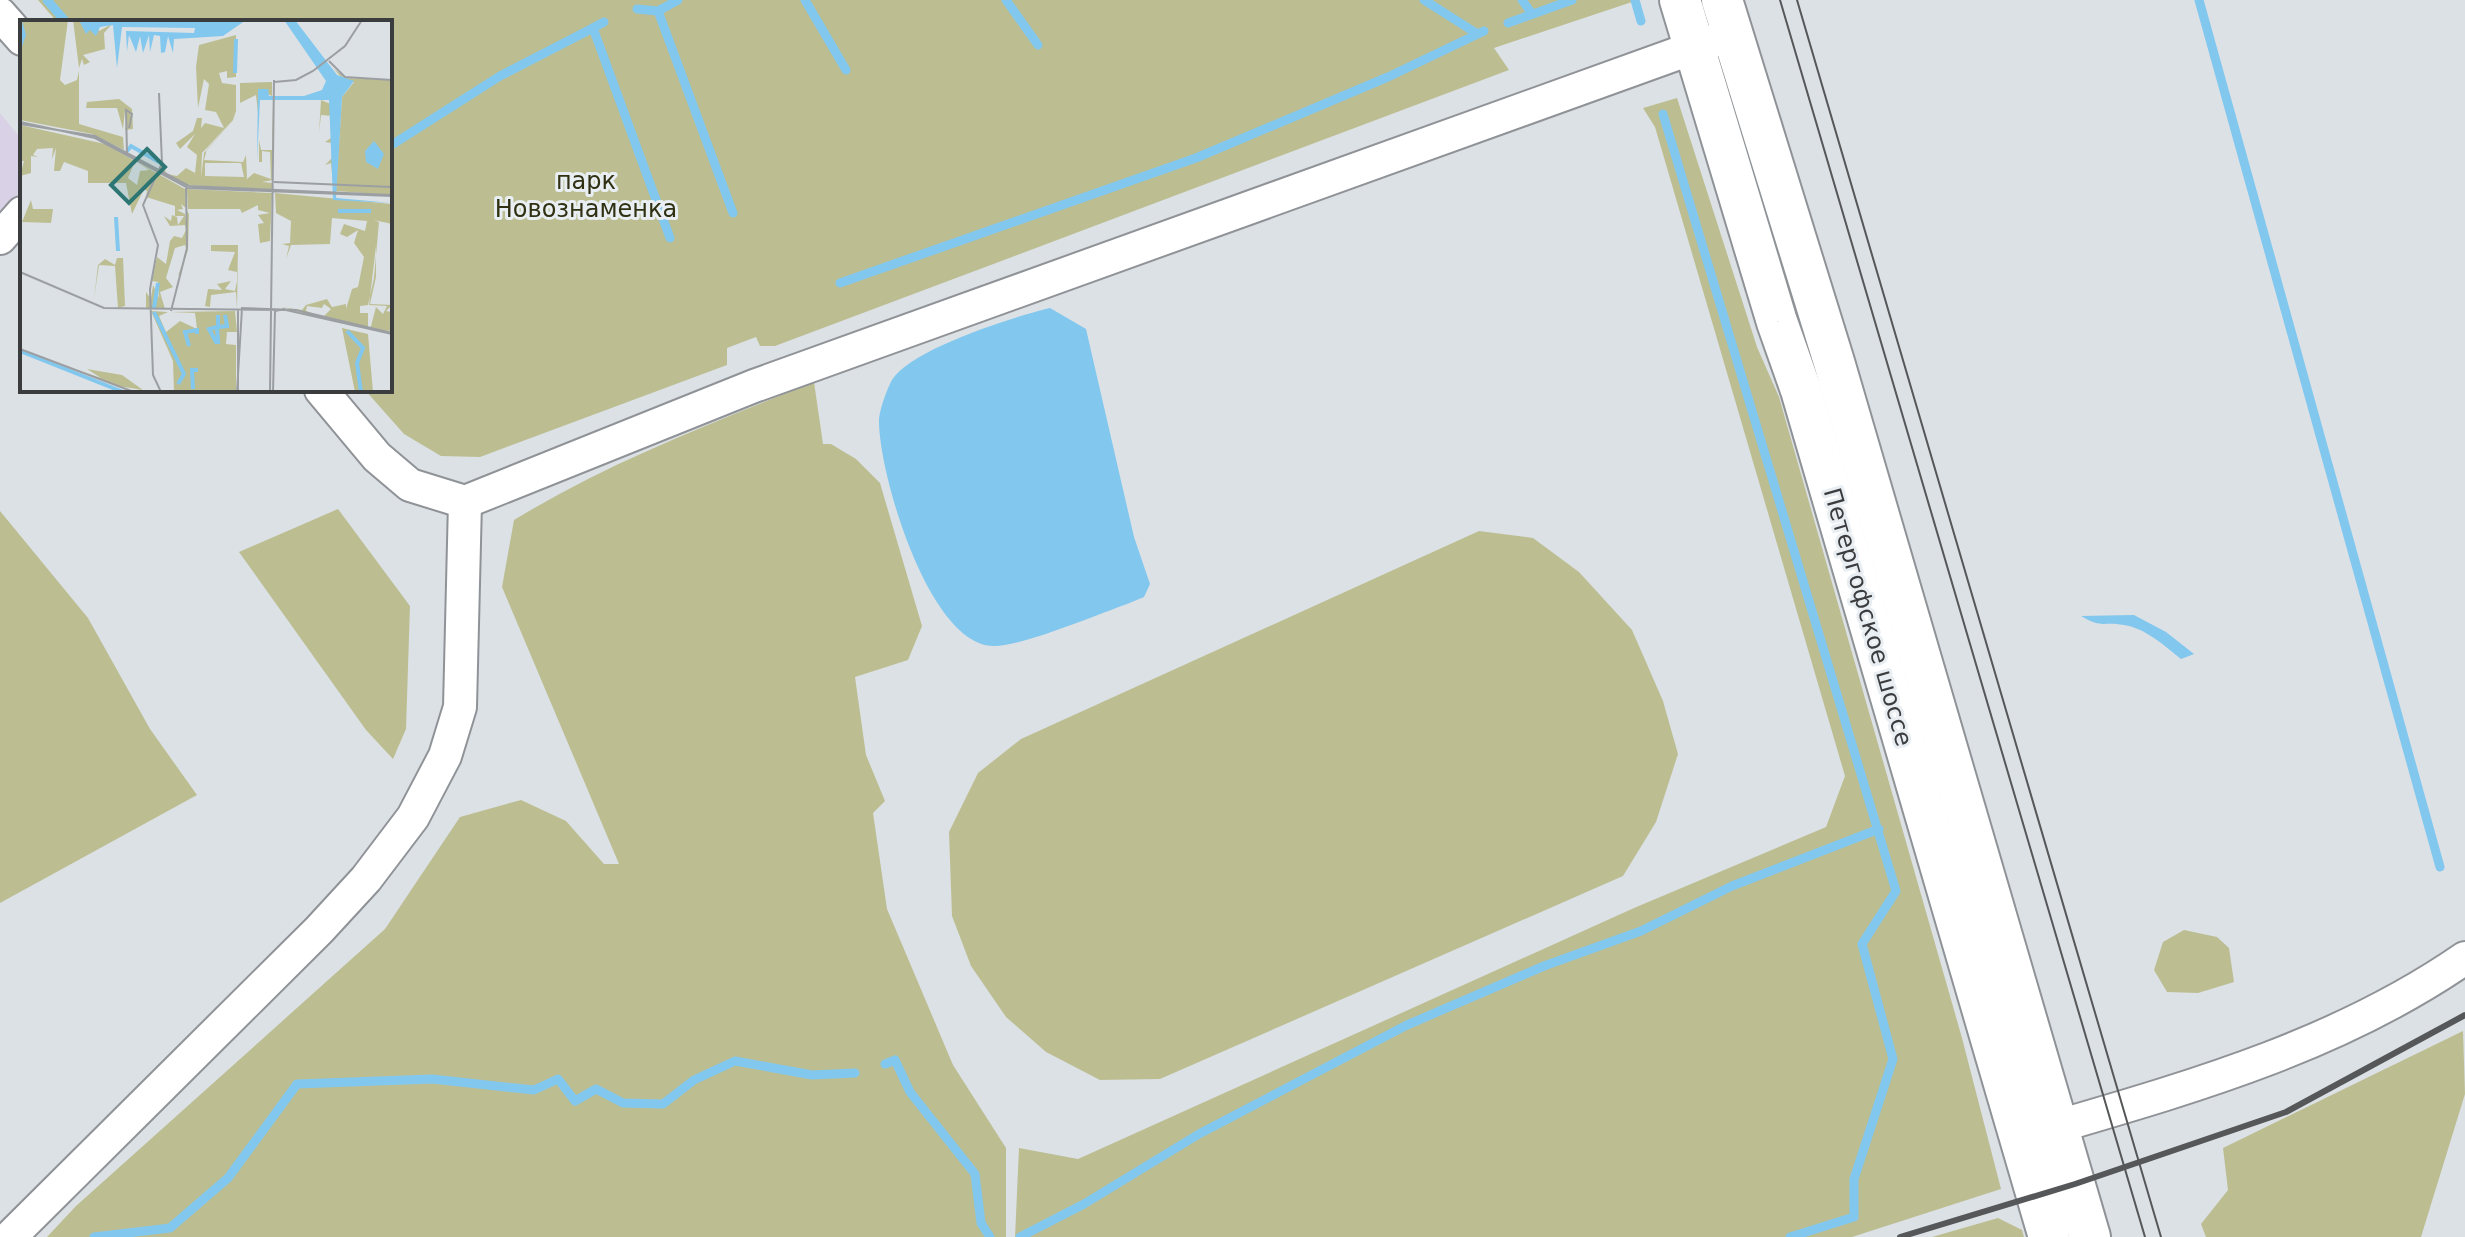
<svg xmlns="http://www.w3.org/2000/svg" width="2465" height="1237" viewBox="0 0 2465 1237" font-family="'DejaVu Sans',sans-serif">
<style>
.education{fill:#d9d2e7}
.green{fill:#bcbe92}
.water{fill:#81c7ee}
.lines{fill:none;stroke-linecap:round;stroke-linejoin:round}
.stream{stroke:#81c7ee;stroke-width:9}
.minor-casing{stroke:#8f9397;stroke-width:36}
.major-casing{stroke:#8f9397;stroke-width:44}
.minor{stroke:#fff;stroke-width:32}
.major{stroke:#fff;stroke-width:40}
.tram{stroke:#555759;stroke-width:2}
.rail{stroke:#555759;stroke-width:6}
.labels{text-anchor:middle;stroke-width:6;stroke-linejoin:round;paint-order:stroke}
.park-label{font-size:24px;fill:#303112;stroke:#e9eef2}
.street-label{font-size:24px;fill:#3b3c3e;stroke:#e9eef2}
.inset-river{fill:none;stroke:#81c7ee;stroke-width:4}
.inset-road{fill:none;stroke:#9c9fa2;stroke-width:2}
.view{fill:#2d7673;fill-opacity:0.15;stroke:#2d7673;stroke-width:4}
.inset-edge{fill:none;stroke:#3b3c3e;stroke-width:4}
</style>
<rect width="100%" height="100%" fill="#dce1e5"/>
<polygon class="education" points="0,113 22,140 22,189 0,213"/>
<g class="green">
<polygon points="38,0 1638,0 1494,48 1509,70 775,346 760,346 756,337 727,348 727,365 480,457 441,456 404,434 365,390 390,390 390,22 57,22"/>
<polygon points="1677,98 1757,347 1779,397 1962,1038 2001,1189 1852,1237 1015,1237 1019,1148 1078,1159 1634,908 1826,827 1845,776 1655,127 1643,108"/>
<path d="M 814,382 L 823,444 L 831,444 L 856,459 L 880,483 L 922,626 L 908,660 L 855,677 L 866,755 L 885,801 L 873,813 L 887,909 L 953,1065 L 1006,1148 L 1006,1237 L 47,1237 L 76,1206 L 385,929 L 460,817 L 521,800 L 566,821 L 604,864 L 619,864 L 502,587 L 514,520 C 609,462 712,423 814,382 Z"/>
<polygon points="338,509 410,606 406,729 393,759 366,730 239,552"/>
<polygon points="0,511 88,618 150,729 197,795 0,903"/>
<polygon points="1479,531 1533,538 1579,572 1632,630 1663,701 1678,754 1656,822 1623,876 1160,1079 1100,1080 1046,1052 1006,1017 971,966 952,916 949,832 978,773 1021,739"/>
<polygon points="2184,930 2217,937 2229,948 2234,982 2198,993 2167,992 2154,970 2163,942"/>
<polygon points="2463,1031 2465,1094 2421,1237 2206,1237 2201,1224 2228,1190 2223,1148"/>
<polygon points="1998,1218 2022,1230 2024,1237 1932,1237"/>
</g>
<g class="water">
<path d="M 1050,308 L 1086,329 L 1134,537 L 1150,584 L 1144,597 L 1127,604 C 1096,615 1023,646 994,646 C 929,646 879,474 879,421 C 879,411 887,389 892,380 C 911,349 1013,317 1050,308 Z"/>
<path d="M 2134,615 L 2166,632 L 2194,654 L 2181,659 C 2165,646 2145,628 2124,625 C 2102,621 2103,629 2081,616 Z"/>
</g>
<g class="lines">
<g class="stream">
<polyline points="47,0 66,22"/>
<polyline points="678,0 658,11 733,213"/>
<polyline points="805,0 846,70"/>
<polyline points="1006,0 1038,45"/>
<polyline points="1424,0 1476,33"/>
<polyline points="1522,0 1532,14"/>
<polyline points="1635,0 1641,21"/>
<polyline points="2199,0 2440,867"/>
<polyline points="637,9 658,11"/>
<polyline points="604,22 593,28 670,238"/>
<polyline points="1508,23 1572,0"/>
<polyline points="1663,114 1896,891 1862,944 1893,1059 1854,1179 1854,1217 1790,1237"/>
<polyline points="390,146 500,76 593,28"/>
<polyline points="840,283 1196,158 1388,77 1484,31"/>
<polyline points="885,1064 895,1060 910,1092 975,1174 981,1223 990,1237"/>
<polyline points="94,1237 170,1228 228,1178 297,1084 432,1079 534,1090 558,1079 575,1101 596,1089 623,1103 663,1104 694,1080 735,1061 812,1075 855,1073"/>
<polyline points="1020,1237 1084,1204 1199,1134 1407,1025 1544,966 1641,931 1732,886 1879,829"/>
</g>
<defs>
<g id="minor">
<polyline points="0,14 22,39"/>
<polyline points="0,238 22,213"/>
<polyline points="321,390 377,457 410,485 465,502"/>
<polyline points="465,502 754,386 1715,40"/>
<path d="M 2035,1133 C 2185,1089 2335,1048 2465,958"/>
<polyline points="10,1237 319,930 366,879 413,817 445,756 460,707 465,502"/>
</g>
<g id="major">
<polyline points="1680,0 1777,322 1801,390 2049,1237"/>
<polyline points="1722,0 1834,362 2090,1237"/>
</g>
</defs>
<use href="#minor" class="minor-casing"/>
<use href="#major" class="major-casing"/>
<use href="#minor" class="minor"/>
<use href="#major" class="major"/>
<g class="tram">
<polyline points="1780,0 2145,1237"/>
<polyline points="1797,0 2161,1237"/>
</g>
<polyline class="rail" points="1900,1237 2075,1184 2286,1112 2465,1015"/>
</g>
<g class="labels">
<g class="park-label">
<text x="586" y="189">парк<tspan x="586" dy="28">Новознаменка</tspan></text>
</g>
<g class="street-label">
<text transform="translate(1868 617) rotate(74)" y="8">Петергофское шоссе</text>
</g>
</g>
<g transform="translate(20 20)">
<rect width="372" height="372" fill="#dce1e5"/>
<path d="M 0,0 L 48,0 L 40,60 L 45,65 L 57,60 L 59,51 L 59,104 L 103,117 L 104,130 L 72,114 L 0,100 ZM 53,0 L 71,0 L 79,11 L 92,4 L 84,13 L 85,29 L 63,35 L 70,42 L 64,45 L 62,39 L 59,48 ZM 216,15 L 216,57 L 207,58 L 207,51 L 199,53 L 202,63 L 216,65 L 216,91 L 213,100 L 182,133 L 181,158 L 184,133 L 218,95 L 187,129 L 184,140 L 223,142 L 226,135 L 227,159 L 234,153 L 251,159 L 250,132 L 242,131 L 242,142 L 239,142 L 239,120 L 241,130 L 252,130 L 253,81 L 253,160 L 242,162 L 252,163 L 253,170 L 168,165 L 157,160 L 140,149 L 142,144 L 147,154 L 157,156 L 166,148 L 175,153 L 177,135 L 167,127 L 175,114 L 160,129 L 156,123 L 173,111 L 177,98 L 182,98 L 181,108 L 185,103 L 204,108 L 196,92 L 185,90 L 189,64 L 184,59 L 178,88 L 176,47 L 179,25 ZM 185,143 L 221,143 L 224,157 L 185,156 ZM 314,49 L 326,58 L 372,60 L 372,175 L 316,171 L 322,77 L 334,62 L 320,56 ZM 252,62 L 252,76 L 238,69 L 238,93 L 236,75 L 220,83 L 220,63 ZM 99,79 L 112,89 L 113,109 L 105,110 L 106,122 L 105,109 L 107,108 L 105,90 L 103,109 L 97,88 L 66,88 L 67,82 ZM 301,80 L 313,85 L 313,163 L 311,143 L 305,145 L 312,138 L 312,123 L 305,122 L 311,118 L 313,96 L 301,95 L 299,113 ZM 0,105 L 85,124 L 115,141 L 108,158 L 117,165 L 120,151 L 129,150 L 117,142 L 165,169 L 166,188 L 161,184 L 163,189 L 157,190 L 165,194 L 166,201 L 167,191 L 169,194 L 168,230 L 160,254 L 158,256 L 167,231 L 165,225 L 155,228 L 146,258 L 153,267 L 140,272 L 145,289 L 118,288 L 126,288 L 126,272 L 131,279 L 133,265 L 139,278 L 138,262 L 132,261 L 137,237 L 146,244 L 150,221 L 154,216 L 162,218 L 166,210 L 165,205 L 150,206 L 144,196 L 151,201 L 152,195 L 157,197 L 158,205 L 164,196 L 155,196 L 155,186 L 126,177 L 127,171 L 124,169 L 112,194 L 106,163 L 68,163 L 68,151 L 44,142 L 40,151 L 34,151 L 36,128 L 32,139 L 33,128 L 17,129 L 13,135 L 18,137 L 11,136 L 11,153 L 0,156 L 4,141 L 0,141 ZM 167,169 L 252,173 L 250,221 L 240,223 L 238,204 L 244,203 L 238,195 L 250,193 L 238,190 L 238,185 L 222,193 L 220,189 L 168,189 ZM 255,173 L 372,184 L 372,204 L 354,200 L 359,202 L 354,258 L 348,285 L 340,286 L 340,293 L 348,293 L 348,309 L 304,296 L 311,289 L 304,284 L 302,288 L 287,286 L 286,291 L 294,294 L 261,287 L 282,290 L 286,285 L 307,279 L 312,287 L 326,284 L 326,289 L 332,269 L 338,267 L 344,237 L 334,223 L 338,210 L 327,217 L 320,214 L 324,204 L 345,211 L 347,201 L 312,198 L 310,224 L 271,225 L 266,239 L 269,226 L 262,224 L 270,223 L 271,201 L 256,193 ZM 11,180 L 13,189 L 33,189 L 31,203 L 2,202 ZM 191,225 L 218,225 L 217,289 L 216,272 L 191,275 L 190,287 L 185,286 L 188,269 L 202,270 L 197,264 L 211,261 L 205,269 L 215,271 L 217,261 L 217,252 L 208,250 L 215,232 L 191,231 ZM 356,226 L 356,257 L 350,284 L 372,285 L 366,291 L 371,292 L 372,311 L 350,310 L 356,287 L 363,294 L 367,286 L 349,285 ZM 97,238 L 103,238 L 105,286 L 98,288 L 95,246 L 79,245 L 74,279 L 78,245 L 85,239 L 95,245 ZM 131,291 L 148,292 L 139,296 L 146,312 L 160,301 L 177,309 L 175,293 L 150,292 L 215,291 L 217,312 L 207,312 L 206,324 L 216,325 L 216,372 L 154,372 L 153,341 ZM 322,308 L 348,314 L 353,372 L 335,372 ZM 36,343 L 81,358 L 67,349 L 102,355 L 123,370 L 98,366 Z" fill="#bcbe92" fill-rule="evenodd"/>
<path d="M 59,0 L 226,0 L 203,16 L 154,19 L 153,33 L 148,16 L 145,32 L 141,33 L 140,16 L 134,15 L 130,32 L 129,15 L 123,33 L 120,16 L 116,32 L 109,15 L 107,31 L 106,11 L 174,13 L 175,8 L 102,7 L 97,48 L 93,5 L 80,7 L 76,16 L 70,10 L 66,14 ZM 264,0 L 275,0 L 317,55 L 334,61 L 322,77 L 316,178 L 372,183 L 313,180 L 309,80 L 240,80 L 237,141 L 238,69 L 248,69 L 249,76 L 284,76 L 302,70 L 306,61 ZM 354,121 L 364,134 L 358,149 L 346,142 L 345,131 Z" fill="#81c7ee"/>
<path class="inset-river" d="M 0,1 L 4,15 L 0,26M 215,53 L 216,19M 107,131 L 111,126 L 139,142M 318,191 L 351,191M 96,197 L 98,231M 134,288 L 138,263M 134,292 L 164,354 L 158,364M 198,295 L 198,307 L 207,306 L 205,295M 197,307 L 198,322 L 196,322 L 189,309 ZM 327,311 L 343,328 L 337,343 L 341,372M 169,326 L 165,312 L 177,310 L 177,314M 0,331 L 103,372M 173,369 L 172,350 L 178,350"/>
<path class="inset-road" d="M 309,41 L 325,57 L 372,60M 254,62 L 276,60 L 293,51 L 325,26 L 342,0M 139,73 L 142,143 L 123,185 L 138,225 L 130,269 L 133,355 L 141,372M 0,102 L 75,118 L 168,168 L 372,176M 0,104 L 75,116 L 169,166 L 372,175M 107,133 L 106,90 L 112,94 L 109,108M 254,162 L 372,167M 0,252 L 84,288 L 266,290 L 372,314M 151,291 L 167,228 L 166,168M 0,329 L 114,372M 217,372 L 222,288 L 276,290 L 372,313M 218,372 L 218,290M 250,372 L 254,60M 253,372 L 255,291 L 265,289"/>
<path class="view" d="M 127,129 L 145,147 L 109,183 L 91,165 Z"/>
<rect width="372" height="372" class="inset-edge"/>
</g>
</svg>
